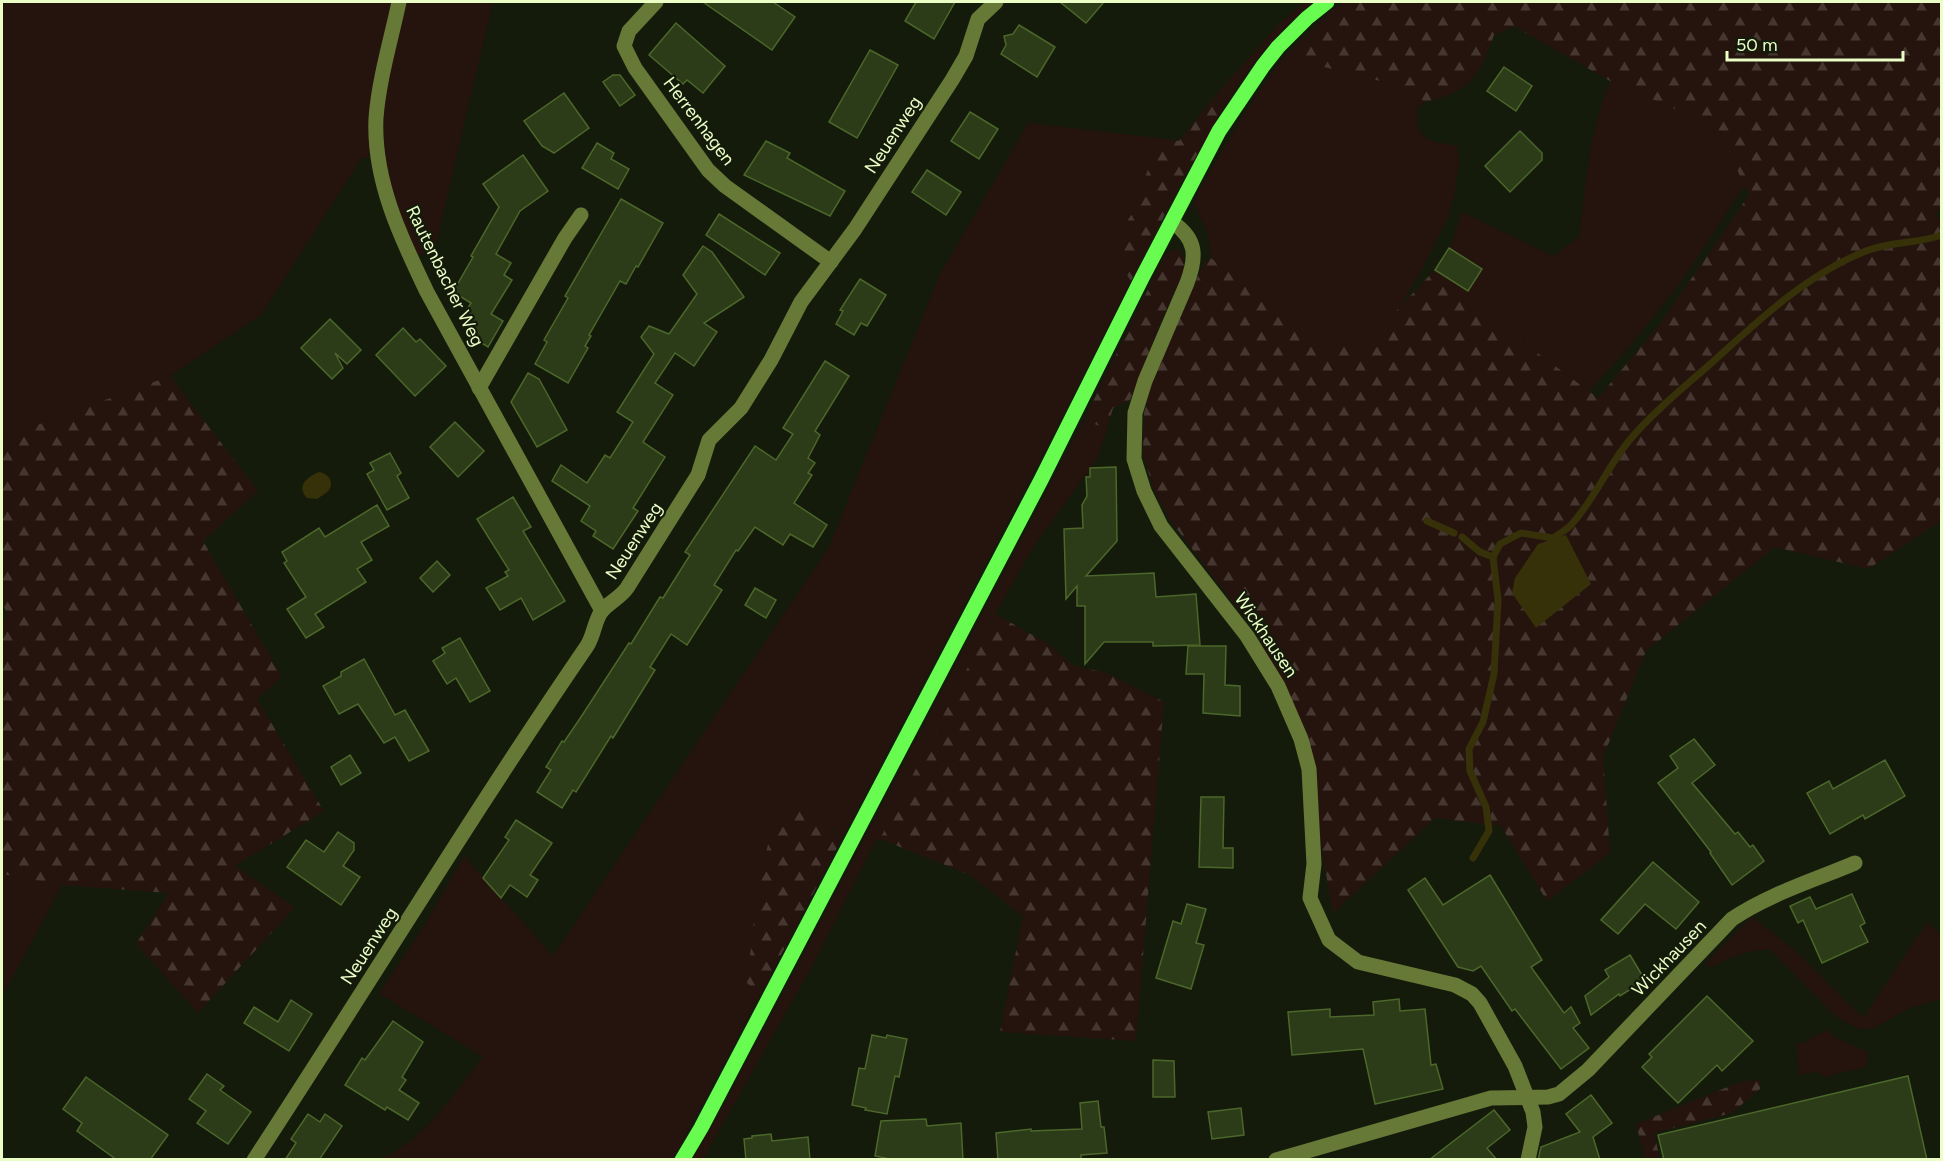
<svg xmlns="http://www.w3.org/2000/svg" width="1943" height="1161" viewBox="0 0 1943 1161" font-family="Figtree,sans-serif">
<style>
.green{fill:#25130e}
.forest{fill:url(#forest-firs)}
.water{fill:#363109}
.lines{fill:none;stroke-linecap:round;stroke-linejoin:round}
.stream{stroke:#363109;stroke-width:7}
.building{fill:#2c3b18;stroke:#4c672a;stroke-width:1.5}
.minor{stroke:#677937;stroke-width:15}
.major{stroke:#67fc4f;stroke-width:15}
.labels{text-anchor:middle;stroke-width:4.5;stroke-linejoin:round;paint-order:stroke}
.street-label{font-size:18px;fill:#eafec6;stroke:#141b0b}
</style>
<defs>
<pattern id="forest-firs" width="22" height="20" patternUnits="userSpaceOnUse" patternTransform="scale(1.5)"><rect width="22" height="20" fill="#25130e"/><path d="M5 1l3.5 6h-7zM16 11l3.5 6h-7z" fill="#453630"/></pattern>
</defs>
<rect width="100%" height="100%" fill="#141b0b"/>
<g class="green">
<polygon points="2,2 393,2 371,151 367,157 361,159 262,314 170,376 2,438"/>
<path d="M 405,2 L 493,2 L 434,252 L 416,255 C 403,221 387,187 383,150 C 378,103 394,48 405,2 Z"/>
<path d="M 1304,2 L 1313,2 C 1278,31 1250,65 1226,104 L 1214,97 L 1277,26 Z"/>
<path d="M 1284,57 L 1400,86 L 1425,102 L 1418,107 C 1415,120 1417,135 1432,141 C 1440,144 1449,143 1457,146 L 1459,162 L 1455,191 L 1449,215 L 1420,273 L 1400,307 L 1368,341 L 1324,351 L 1211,258 L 1208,234 L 1194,204 L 1198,192 C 1225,146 1251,99 1284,57 Z"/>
<path d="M 1610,81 L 1717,127 L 1745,185 L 1681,282 L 1631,345 L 1589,391 L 1463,297 L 1429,276 L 1451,245 L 1462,212 L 1553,256 L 1579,237 C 1586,181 1589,134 1610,81 Z"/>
<path d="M 1028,123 L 1159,138 L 1133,212 L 1121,231 L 1120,265 L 1131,281 L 1051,439 L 840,842 L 834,827 L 777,810 L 768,847 L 747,983 L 760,995 L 676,1153 L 672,1159 L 381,1159 C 425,1140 454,1093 483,1057 L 379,993 L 424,926 L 464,856 L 553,956 L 829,547 L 939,276 Z"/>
<polygon points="1084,420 1107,429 1097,459 1034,546 995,614 880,839 876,840 815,961 703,1159 692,1160 730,1094"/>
<polygon points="2,874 62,885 2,997"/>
<path d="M 1752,917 L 1796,951 L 1863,1018 L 1927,922 L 1941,934 L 1941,999 L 1910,1008 L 1872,1029 L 1856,1028 L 1834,1015 L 1771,950 C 1748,949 1730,957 1710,967 L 1707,966 L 1706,963 Z"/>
<path d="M 1826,1030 L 1835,1037 L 1867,1052 L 1868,1061 L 1865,1067 L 1824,1077 C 1816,1069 1809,1073 1799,1076 L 1796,1043 L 1803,1043 Z"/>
</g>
<g class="forest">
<path d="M 1344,2 L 1941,2 L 1942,207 L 1935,215 L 1942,221 L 1941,521 L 1868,569 L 1775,547 L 1646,651 L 1603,757 L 1610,853 L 1547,901 L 1501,826 L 1435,818 L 1333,913 L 1318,829 L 1307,736 L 1254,630 L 1170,520 L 1153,487 L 1143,454 L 1144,413 L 1152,380 L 1184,304 L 1206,260 L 1211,258 L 1324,351 L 1368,341 L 1429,276 L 1463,297 L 1598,398 L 1660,324 L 1749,195 L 1717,127 L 1610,81 L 1514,26 L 1494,35 C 1478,78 1472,91 1425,102 L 1400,86 L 1284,57 L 1329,13 Z"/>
<polygon points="1214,97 1226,104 1181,183 1131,281 1120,265 1121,231 1133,212 1159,138 1179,141"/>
<polygon points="1175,249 1180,251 1184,259 1184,271 1163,317 1130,400 1113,408 1107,429 1084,420 1159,267 1167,253"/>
<polygon points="170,376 258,491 203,541 282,677 257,699 324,811 235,866 295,907 198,1013 136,944 169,893 62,885 2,874 2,620 8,616 2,602 2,438"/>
<polygon points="995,614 1047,643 1074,666 1104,672 1164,702 1136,1041 1000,1032 1023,916 968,874 880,839"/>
<path d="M 791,806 C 816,814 829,817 840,842 L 760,995 L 747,983 L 758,883 L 777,810 Z"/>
<polygon points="1759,1080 1761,1088 1732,1113 1654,1133 1660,1159 1645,1159 1636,1124 1740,1082"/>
</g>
<g class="water">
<path d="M 319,472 C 327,473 335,481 329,490 C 327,493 321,496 317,499 L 307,498 C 296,486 307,477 319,472 Z"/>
<polygon points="1566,535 1591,584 1536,628 1512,593 1515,578 1538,544"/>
</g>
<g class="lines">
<g class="stream">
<polyline points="1427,521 1454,533"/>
<polyline points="1462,537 1480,552 1493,557"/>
<path d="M 1473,858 L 1489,831 L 1486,807 L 1470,771 L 1469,749 L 1483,722 L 1494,674 L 1498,600 L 1493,557 L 1500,544 L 1521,533 L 1553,538 C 1559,534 1566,530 1571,525 C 1594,500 1607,468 1628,442 C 1649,416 1683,388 1708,366 C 1756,323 1805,275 1866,251 C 1890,241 1917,244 1942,235"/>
</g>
</g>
<g class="building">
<polygon points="703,2 773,2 795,17 772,50"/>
<polygon points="916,2 955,2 934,39 905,21"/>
<polygon points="1060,2 1104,2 1086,23"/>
<polygon points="676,23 725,66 703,93 687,80 683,84 649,55"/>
<polygon points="1019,25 1055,47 1037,77 1001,54 1006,45 1004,36 1013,34"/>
<polygon points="870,50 898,65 857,138 829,122"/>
<polygon points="1504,67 1532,86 1516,111 1487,91"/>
<polygon points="613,75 620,75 635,95 620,106 603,82"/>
<polygon points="564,93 589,128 554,153 542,146 524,121"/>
<polygon points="970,112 998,129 979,159 951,141"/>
<polygon points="1520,131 1542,153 1542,160 1510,192 1485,166"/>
<polygon points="766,141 790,153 787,158 845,191 830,216 744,175"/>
<polygon points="597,143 614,153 611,159 629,169 618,189 582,168"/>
<polygon points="523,155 548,191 520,211 496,254 511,263 504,275 512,280 491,314 503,321 488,347 472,337 475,331 465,325 471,316 465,313 471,303 453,292 473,257 471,256 499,207 483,184"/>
<polygon points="927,170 961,192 946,215 912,192"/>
<polygon points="621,199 663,223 638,267 636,266 626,284 620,281 589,335 591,336 585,346 588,348 568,383 535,364 547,342 544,340 568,298 565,296"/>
<polygon points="719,214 780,253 765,275 706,235"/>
<polygon points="703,246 712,252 744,297 704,323 717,332 694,366 675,353 655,383 673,395 643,442 665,457 633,508 638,511 613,549 593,536 596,531 581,521 590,506 552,481 561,465 587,483 605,455 610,458 633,422 617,412 654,354 641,337 649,326 669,334 697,294 683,275"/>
<polygon points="1449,248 1482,269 1468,291 1435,270"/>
<polygon points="860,279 886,295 867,326 861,323 854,335 836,324 843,311 840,310"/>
<polygon points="330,319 361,350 347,364 335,353 343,368 332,379 301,348"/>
<polygon points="403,328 416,342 420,339 446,366 415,396 376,355"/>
<polygon points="825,361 849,376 815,431 820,435 808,458 815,463 808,473 812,475 794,503 827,525 813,547 790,534 783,545 755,527 738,551 736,550 714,585 722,590 687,645 671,634 650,667 655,670 613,738 611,736 576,792 573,790 562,808 537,792 551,770 546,767 562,741 564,742 581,717 629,643 631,644 660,597 663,598 690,555 685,552 755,446 776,460 793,434 783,428"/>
<polygon points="528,373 539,379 567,430 537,447 511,402"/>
<polygon points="455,422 484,451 458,477 430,447"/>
<polygon points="390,453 401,473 397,476 409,498 387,510 367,474 374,470 370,463"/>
<polygon points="1116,467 1117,541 1086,576 1154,573 1156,597 1196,594 1200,645 1153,646 1153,642 1104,642 1085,664 1085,606 1077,606 1077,586 1066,599 1064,529 1083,528 1082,505 1087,496 1086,477 1090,477 1090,468"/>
<polygon points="513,497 531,527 523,531 565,601 533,620 521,598 500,610 486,588 508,576 505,572 509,570 477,519"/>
<polygon points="377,505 389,526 361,542 372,560 357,569 366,582 315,614 324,627 306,638 287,609 306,597 284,563 287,561 282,552 319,528 325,537"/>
<polygon points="437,561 450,575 433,592 420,578"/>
<polygon points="755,588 776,600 766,618 745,605"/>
<polygon points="460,638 490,691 470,702 456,678 447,684 433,661 445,653 442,648"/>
<polygon points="1188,646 1226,646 1225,685 1240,686 1240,716 1203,713 1204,674 1186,674"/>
<polygon points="364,659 395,715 405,710 429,751 409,761 395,737 384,743 358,704 339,714 323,686 341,676 341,672"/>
<polygon points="1694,739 1715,765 1692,783 1735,834 1738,832 1750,847 1753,845 1764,861 1732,885 1710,853 1711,852 1658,783 1678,768 1670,756"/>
<polygon points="350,755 361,773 341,785 331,767"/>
<polygon points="1885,760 1905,796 1865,819 1863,815 1830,834 1807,793 1829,781 1833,789"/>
<polygon points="1201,797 1224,797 1223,848 1233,848 1233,868 1199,867"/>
<polygon points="516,820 552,843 530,875 538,880 527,897 510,885 501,898 483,878 509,840 505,837"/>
<polygon points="338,832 354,843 354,850 343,866 360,877 341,905 287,867 306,840 324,852"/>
<polygon points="1653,862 1699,902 1676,929 1645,904 1618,934 1601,920"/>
<polygon points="1490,875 1542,960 1531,967 1564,1013 1571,1007 1580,1023 1573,1028 1589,1048 1561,1069 1515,1009 1512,1011 1481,966 1473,971 1458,967 1408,890 1425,878 1443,905"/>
<polygon points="1852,894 1865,923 1860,926 1868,942 1822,963 1803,920 1798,923 1790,906 1810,897 1816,909"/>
<polygon points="1187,904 1206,909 1196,943 1204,945 1191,989 1156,978 1173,921 1181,924"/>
<polygon points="1630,955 1645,980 1620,996 1619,994 1591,1015 1585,996 1609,977 1605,970"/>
<polygon points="1707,996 1753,1041 1722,1071 1717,1065 1678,1103 1642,1067 1652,1057 1649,1054"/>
<polygon points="1399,999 1400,1011 1425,1009 1431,1065 1436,1064 1443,1089 1375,1104 1363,1049 1292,1055 1288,1012 1330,1009 1330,1017 1374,1015 1373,1002"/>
<polygon points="291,1000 312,1014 289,1051 244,1023 254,1007 278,1022"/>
<polygon points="393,1021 423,1042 402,1077 406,1080 399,1090 419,1103 408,1120 387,1107 385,1110 345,1085 362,1058 365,1060"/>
<polygon points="872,1035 886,1038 887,1035 907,1039 899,1077 895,1076 887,1114 865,1110 866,1108 852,1105 859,1068 865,1069"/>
<polygon points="1153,1060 1174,1061 1175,1097 1153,1097"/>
<polygon points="207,1074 224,1086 220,1090 251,1112 228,1144 197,1123 206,1111 189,1099"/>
<polygon points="1908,1076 1927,1160 1664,1160 1658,1135"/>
<polygon points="86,1077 168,1135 150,1160 117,1160 77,1131 82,1123 63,1109"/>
<polygon points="1591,1095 1612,1123 1593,1137 1600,1160 1538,1160 1541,1147 1580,1132 1566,1114"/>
<polygon points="1098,1101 1101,1127 1104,1127 1107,1153 1081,1155 1081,1160 998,1160 996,1133 1031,1129 1031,1131 1082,1129 1080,1103"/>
<polygon points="1241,1108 1244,1135 1212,1139 1208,1112"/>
<polygon points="1494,1110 1510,1130 1487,1148 1497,1160 1429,1160"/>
<polygon points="308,1114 320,1122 325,1114 342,1126 319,1160 285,1160 296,1143 291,1139"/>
<polygon points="926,1119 927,1126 961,1123 963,1160 895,1160 875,1156 881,1121"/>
<polygon points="771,1134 772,1141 808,1137 810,1160 746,1160 744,1139 752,1138 752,1136"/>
</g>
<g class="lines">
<g class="minor">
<path d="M 399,2 C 391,40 379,79 376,118 C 373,180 401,238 427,292 L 602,611"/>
<polyline points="656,2 629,31 624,46 635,68 708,170 725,186 831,262"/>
<path d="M 1172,222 C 1197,239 1197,256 1187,283 L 1145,381 L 1135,413 L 1134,459 L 1144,491 L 1161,526 L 1247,636 L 1278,686 L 1301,739 L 1309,769 L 1314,864 L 1310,898 L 1329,940 L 1358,962 L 1455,985 L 1472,994 L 1480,1003 L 1515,1066 L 1533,1112 L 1535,1127 L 1528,1160"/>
<polyline points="479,388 565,238 581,215"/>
<path d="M 254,1160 C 366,989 472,814 587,646 C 594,635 594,623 601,612 C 608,603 620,598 627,588 L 698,475 L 709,440 L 741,408 L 771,360 L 801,302 L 855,229 L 952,80 L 966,56 L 978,19 L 996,2"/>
<path d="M 1276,1160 L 1491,1098 L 1548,1097 L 1559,1094 L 1588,1070 L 1732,919 C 1769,894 1815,880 1855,863"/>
</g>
<polyline class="major" points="682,1160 701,1128 1041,480 1142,278 1219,131 1263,66 1278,47 1307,18 1327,2"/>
</g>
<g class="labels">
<g class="street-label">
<text transform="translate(699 121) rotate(53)" y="6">Herrenhagen</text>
<text transform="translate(893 135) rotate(-57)" y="6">Neuenweg</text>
<text transform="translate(445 276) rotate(64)" y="6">Rautenbacher Weg</text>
<text transform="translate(634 541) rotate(-57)" y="6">Neuenweg</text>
<text transform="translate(1266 635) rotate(56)" y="6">Wickhausen</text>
<text transform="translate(369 946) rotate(-57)" y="6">Neuenweg</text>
<text transform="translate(1669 958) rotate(-46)" y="6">Wickhausen</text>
</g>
</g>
<rect width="1943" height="1161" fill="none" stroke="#eafec6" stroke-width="6"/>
<path d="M1727 51v9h176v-9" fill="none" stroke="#eafec6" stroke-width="3"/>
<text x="1736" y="51" font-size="18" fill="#eafec6" stroke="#141b0b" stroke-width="4.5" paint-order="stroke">50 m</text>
</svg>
